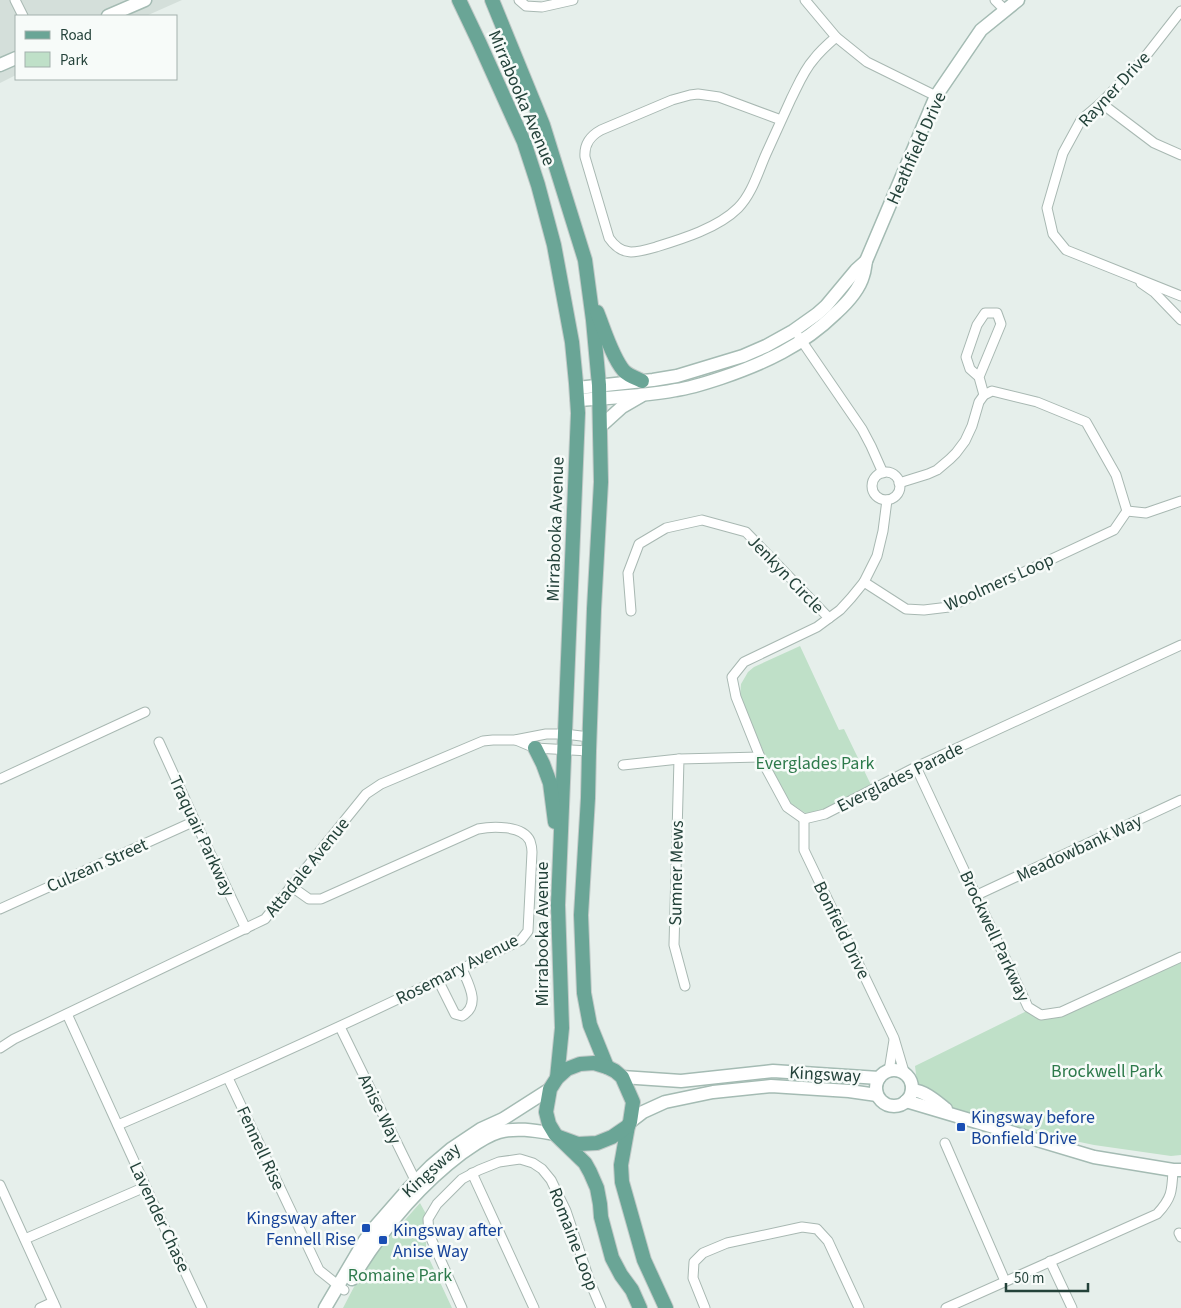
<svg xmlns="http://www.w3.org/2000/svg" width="1181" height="1308" viewBox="0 0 1181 1308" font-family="'Source Sans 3',sans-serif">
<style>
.built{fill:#d4dfda}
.green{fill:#bfe0c8}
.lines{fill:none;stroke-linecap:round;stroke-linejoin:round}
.street-casing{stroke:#a8b8b2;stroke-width:11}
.secondary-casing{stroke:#a4bbb3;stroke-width:15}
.primary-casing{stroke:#c2cac8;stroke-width:16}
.street{stroke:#fff;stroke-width:9}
.secondary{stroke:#fff;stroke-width:12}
.primary{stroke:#6aa596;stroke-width:14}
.transit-dot{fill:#1a4fb4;stroke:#f7fbf9;stroke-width:2}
.labels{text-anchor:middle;stroke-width:5;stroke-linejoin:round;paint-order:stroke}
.street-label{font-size:18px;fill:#24423a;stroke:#f7fbf9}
.park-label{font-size:18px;fill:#2d7a4b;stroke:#f7fbf9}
.transit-label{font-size:18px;fill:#164399;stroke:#f7fbf9;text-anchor:start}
</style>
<rect width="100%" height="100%" fill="#e6efeb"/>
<polygon class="built" points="0,0 182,0 146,16 16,16 16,75 0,83"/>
<g class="green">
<polygon points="800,646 839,730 844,729 871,785 824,809 807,814 790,803 765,755 740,696 741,684 748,672 754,667"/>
<polygon points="1181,959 1181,1155 1171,1156 1094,1145 955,1116 918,1090 915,1066 1031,1009 1050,1014"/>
<polygon points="420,1203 426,1214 426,1252 452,1308 343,1308 366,1264"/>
</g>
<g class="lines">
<defs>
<g id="street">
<polyline points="15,0 23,16"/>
<polyline points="519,0 526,6 542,7 573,0"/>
<polyline points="805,0 836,37 867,62 936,96"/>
<polyline points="995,0 1005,10"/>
<polyline points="1181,11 1145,57 1101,103 1081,120 1063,153 1047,208 1053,234 1066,250 1181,296"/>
<polyline points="1101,103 1154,143 1181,155"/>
<path d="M 781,120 L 719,97 L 698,94 L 690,95 L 672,100 L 601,130 C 590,136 584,144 585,157 L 609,238 C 622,257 635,253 656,247 C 682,239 718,228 738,208 C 752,194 758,172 766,154 C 774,136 783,117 791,99 C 798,85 804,70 814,59 C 820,51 828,44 836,37"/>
<polyline points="1141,283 1154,292 1181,320"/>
<polyline points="799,337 862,429 871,446 883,473"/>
<polyline points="979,377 970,369 966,357 977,325 985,313 997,313 1001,324 979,377 984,395"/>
<circle cx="886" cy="486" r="14"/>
<polyline points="887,500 883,531 877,556 864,582 851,598 840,610 817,627 744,662 732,677 736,697 760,757 787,807 804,819 825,814 916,767 1181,645"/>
<polyline points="1127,511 1146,513 1181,501"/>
<polyline points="864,582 906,609 924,610 949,607 1114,530 1127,511 1116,475 1086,422 1037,402 992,391 984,395 979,402 972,426 965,441 956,453 950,459 937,470 928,474 899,483"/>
<polyline points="631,611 628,573 639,544 666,528 702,520 746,532 829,618"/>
<polyline points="516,740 535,748 589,751"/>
<polyline points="159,742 195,821 246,929"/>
<polyline points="623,765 679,759"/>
<polyline points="916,767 1028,1007 1041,1015 1061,1012 1181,957"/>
<polyline points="0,779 145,712"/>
<polyline points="804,819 804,850 894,1038 905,1075"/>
<polyline points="977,895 1181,800"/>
<polyline points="0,909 195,821"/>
<path d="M 438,980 L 455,1014 L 462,1016 C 481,1005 469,985 462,969"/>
<polyline points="685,986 674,945 679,759 760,757"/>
<path d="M 67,1014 C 112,1112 156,1211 202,1308"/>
<polyline points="340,1027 418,1186"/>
<polyline points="0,1048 14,1039 265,919 366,794 381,784 483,741 493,740 515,740 546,734 565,734 589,737"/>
<polyline points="889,1071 894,1040"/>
<polyline points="228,1078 319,1270 344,1290"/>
<path d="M 118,1125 C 254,1067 388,1005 521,940 L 528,931 L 532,852 C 532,849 531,844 530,841 C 523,825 492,826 478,829 L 321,899 L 309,899 L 292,887"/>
<polyline points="945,1143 1005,1281"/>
<polyline points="472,1173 534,1308"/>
<polyline points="0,1185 56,1308"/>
<polyline points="1179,1233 1181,1237"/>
<polyline points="25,1239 145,1187"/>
<polyline points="1050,1261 1072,1308"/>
<polyline points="40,1308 53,1302"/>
<polyline points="462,1308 429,1234 428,1219 437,1204 462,1179 479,1170 499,1162 520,1159 533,1163 542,1169 551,1180 566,1211 590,1282 601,1308"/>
<polyline points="705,1308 693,1278 694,1262 703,1253 727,1243 802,1227 817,1229 828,1241 859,1308"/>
<path d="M 946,1308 L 1157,1214 C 1172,1198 1172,1191 1173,1170"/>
</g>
<g id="secondary">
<polyline points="108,16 145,0"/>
<polyline points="0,65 16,58"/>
<polyline points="577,388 653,380 677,376 743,356 766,346 793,331 817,314 826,306 856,270 866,261"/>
<path d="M 577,400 C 609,398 645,396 676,390 C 691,388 706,383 721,378 C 765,363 802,346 836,313 C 847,303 859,290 863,276 C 865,271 865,266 866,261 L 936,96 L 981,30 L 1018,0"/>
<polyline points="601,426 622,407 641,396"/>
<circle cx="894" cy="1088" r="18"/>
<polyline points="622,1077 681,1081 773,1071 879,1078"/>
<path d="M 912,1090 C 925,1091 936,1101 946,1109"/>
<polyline points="906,1101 1094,1157 1173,1170 1181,1170"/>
<polyline points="630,1122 643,1112 665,1102 713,1092 771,1086 849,1091 877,1095"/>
<path d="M 352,1279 C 381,1231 417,1187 462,1153 C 474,1145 485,1136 499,1132 C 517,1127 537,1131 555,1134"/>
<polyline points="325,1308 365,1240 375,1227 410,1187 431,1166 451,1149 481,1129 503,1119 550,1089"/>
</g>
<g id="primary">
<polyline points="459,0 479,42 524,142 538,185 554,245 572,342 576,383 578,413 558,905 562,1028 557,1078"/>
<polyline points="492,0 543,125 585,260 593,320 599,385 601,482 594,609 589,751 588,798 581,915 584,993 590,1025 607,1067"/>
<path d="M 597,312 C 604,329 612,357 624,371 C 629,376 636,378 642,381"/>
<polyline points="535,748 543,764 550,783 555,822"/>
<polyline points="628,1126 621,1165 622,1182 644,1260 666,1308"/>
<polyline points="559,1137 578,1144 597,1143 612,1137 628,1126 630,1122 633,1102 622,1077 615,1071 607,1067 594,1063 580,1064 567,1069 557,1078 550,1089 546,1112 549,1124 555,1134 585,1163 590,1172 597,1188 600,1204 601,1217 612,1258 621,1275 632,1290 640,1308"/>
</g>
</defs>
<use href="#street" class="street-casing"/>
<use href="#secondary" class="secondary-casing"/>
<use href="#primary" class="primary-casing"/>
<use href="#street" class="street"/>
<use href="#secondary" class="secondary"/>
<use href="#primary" class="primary"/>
</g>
<g class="transit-dot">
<rect x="956" y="1122" width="10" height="10" rx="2.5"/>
<rect x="361" y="1223" width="10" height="10" rx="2.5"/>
<rect x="378" y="1235" width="10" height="10" rx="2.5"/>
</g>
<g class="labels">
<g class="street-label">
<text transform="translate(1114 89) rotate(-47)" y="6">Rayner Drive</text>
<text transform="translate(522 98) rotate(67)" y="6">Mirrabooka Avenue</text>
<text transform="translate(916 148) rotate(-66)" y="6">Heathfield Drive</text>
<text transform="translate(555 529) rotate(-88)" y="6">Mirrabooka Avenue</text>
<text transform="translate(786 574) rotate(46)" y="6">Jenkyn Circle</text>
<text transform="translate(999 582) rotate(-24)" y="6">Woolmers Loop</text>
<text transform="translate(900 777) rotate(-26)" y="6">Everglades Parade</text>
<text transform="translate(202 836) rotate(65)" y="6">Traquair Parkway</text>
<text transform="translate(1079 848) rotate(-25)" y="6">Meadowbank Way</text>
<text transform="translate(97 865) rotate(-24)" y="6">Culzean Street</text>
<text transform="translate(307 867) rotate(-51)" y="6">Attadale Avenue</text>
<text transform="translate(676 873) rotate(-89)" y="6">Sumner Mews</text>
<text transform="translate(842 930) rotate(64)" y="6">Bonfield Drive</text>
<text transform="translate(542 934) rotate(-90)" y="6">Mirrabooka Avenue</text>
<text transform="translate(995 936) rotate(65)" y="6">Brockwell Parkway</text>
<text transform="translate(457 969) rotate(-27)" y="6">Rosemary Avenue</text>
<text transform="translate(825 1074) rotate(3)" y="6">Kingsway</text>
<text transform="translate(380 1109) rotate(64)" y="6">Anise Way</text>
<text transform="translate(261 1148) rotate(65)" y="6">Fennell Rise</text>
<text transform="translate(431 1170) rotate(-42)" y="6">Kingsway</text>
<text transform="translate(160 1217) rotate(65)" y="6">Lavender Chase</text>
<text transform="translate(574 1239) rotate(69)" y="6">Romaine Loop</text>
</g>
<g class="park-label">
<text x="815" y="769">Everglades Park</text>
<text x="1107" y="1077">Brockwell Park</text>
<text x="400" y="1281">Romaine Park</text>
</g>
<g class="transit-label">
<text x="971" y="1123">Kingsway before<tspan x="971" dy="21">Bonfield Drive</tspan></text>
<text x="356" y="1224" text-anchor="end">Kingsway after<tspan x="356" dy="21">Fennell Rise</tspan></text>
<text x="393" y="1236">Kingsway after<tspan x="393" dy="21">Anise Way</tspan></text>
</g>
</g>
<rect x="15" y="15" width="162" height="65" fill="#f7fbf9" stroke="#a3b1ad"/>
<rect x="25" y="31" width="25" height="8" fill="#6aa596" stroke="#a3b1ad"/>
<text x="60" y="40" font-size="15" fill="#24423a">Road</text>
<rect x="25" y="52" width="25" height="15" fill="#bfe0c8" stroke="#a3b1ad"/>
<text x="60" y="65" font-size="15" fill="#24423a">Park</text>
<path d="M1006 1283v8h82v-8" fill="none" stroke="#24423a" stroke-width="2.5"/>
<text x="1014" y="1283" font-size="15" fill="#24423a" stroke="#f7fbf9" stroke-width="4" paint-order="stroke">50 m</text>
</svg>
